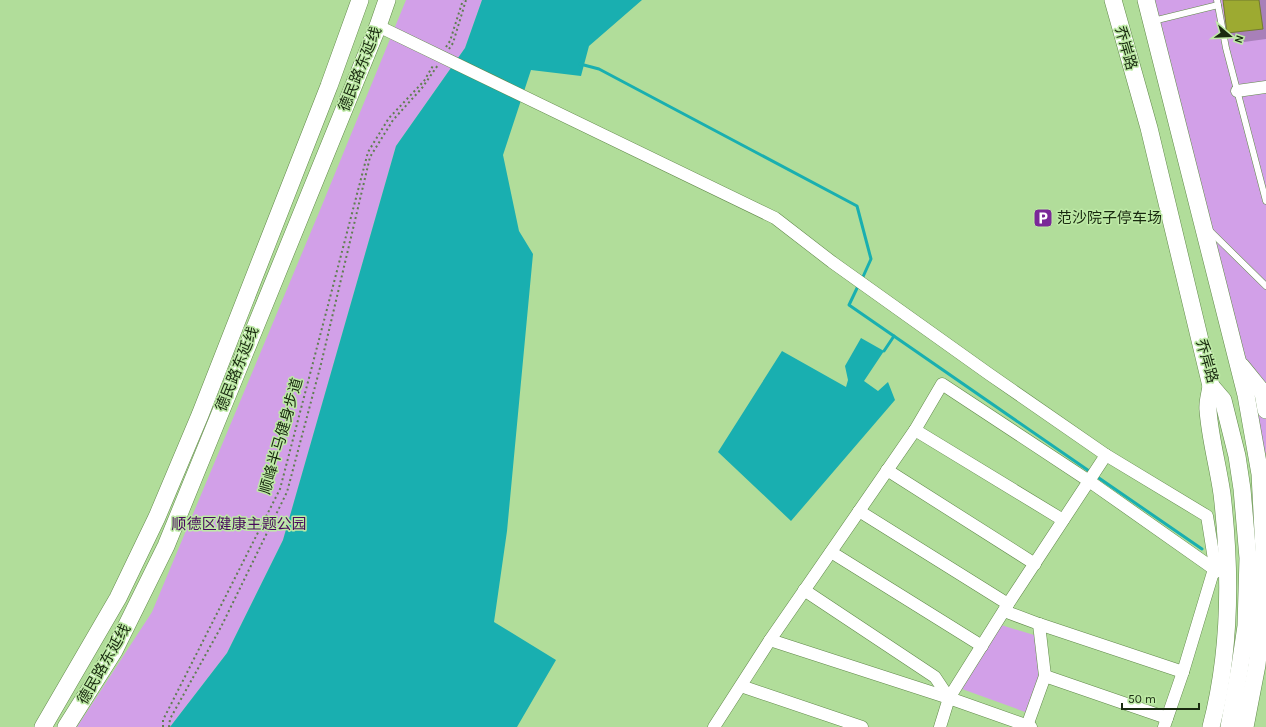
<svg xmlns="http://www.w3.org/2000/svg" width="1266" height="727" viewBox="0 0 1266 727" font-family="Karla,'Noto Sans SC',sans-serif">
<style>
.green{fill:#d2a0e8}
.water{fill:#19afb0}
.shadow{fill:#0003}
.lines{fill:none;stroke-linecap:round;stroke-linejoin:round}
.stream{stroke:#19afb0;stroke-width:3}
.building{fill:#9daa31;stroke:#737b2e}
.lane-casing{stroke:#61894a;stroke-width:7}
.street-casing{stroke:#61894a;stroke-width:13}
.secondary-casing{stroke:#61894a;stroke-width:18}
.path{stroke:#607e51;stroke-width:2;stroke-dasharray:2 3;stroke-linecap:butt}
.lane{stroke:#fff;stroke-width:6}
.street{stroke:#fff;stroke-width:12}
.secondary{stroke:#fff;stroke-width:17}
.labels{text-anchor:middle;stroke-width:3;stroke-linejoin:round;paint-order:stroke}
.street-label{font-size:15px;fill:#192a10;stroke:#beeaa6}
.poi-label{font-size:15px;fill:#192a10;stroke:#beeaa6;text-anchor:start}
.park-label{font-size:15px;fill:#47095c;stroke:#beeaa6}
</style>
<rect width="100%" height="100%" fill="#b1dd9a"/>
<g class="green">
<polygon points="406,0 482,0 465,48 396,146 283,540 227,653 170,727 77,727 152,612 320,210"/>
<polygon points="1148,0 1266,0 1266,455 1230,334"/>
<polygon points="1001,625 1034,635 1039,675 1028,713 962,689"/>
</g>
<g class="water">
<polygon points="482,0 642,0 589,46 581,76 531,70 503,155 519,231 533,254 507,531 494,622 556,660 517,727 170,727 227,653 283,540 396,146 465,48"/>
<polygon points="861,338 884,351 864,381 878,391 888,382 895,400 791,521 718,452 782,351 846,387 848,380 845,366"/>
</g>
<polygon class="shadow" points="1224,0 1266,0 1266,39 1244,42 1228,32"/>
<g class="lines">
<g class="stream">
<polyline points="580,64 599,69 857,206 871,259 862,279"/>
<polyline points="859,284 849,305 1092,473"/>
<polyline points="884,351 894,336"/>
<polyline points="1096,476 1202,549"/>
</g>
</g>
<polygon class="building" points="1223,0 1259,0 1263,29 1227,33"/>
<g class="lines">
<defs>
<g id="lane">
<polyline points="1217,0 1226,48 1266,201"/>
<polyline points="1153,21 1218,5"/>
<polyline points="1209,230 1266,286"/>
</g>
<g id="street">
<polyline points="378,26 775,218 832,262 989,374 1106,455 1207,516 1216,572"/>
<polyline points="1237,91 1266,87"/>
<polyline points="915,430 1063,520"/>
<polyline points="887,470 1035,564"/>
<polyline points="859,511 1008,604"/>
<polyline points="831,552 982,646"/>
<polyline points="804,590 935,677 949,698"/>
<polyline points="1004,611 1039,624 1183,672"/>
<polyline points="1039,624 1045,676"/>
<polyline points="741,686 862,727"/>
<polyline points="1027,726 1045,676 1167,718"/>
<polyline points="714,727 770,640"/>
<polyline points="940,727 949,698 1008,604 1106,455"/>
<polyline points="1031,727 949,698 770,640 915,430 942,384 1089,481 1214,569 1183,672 1164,727"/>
</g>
<g id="secondary">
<polyline points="1113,0 1149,128 1211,386 1223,400 1237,456 1242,489 1248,558 1246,626 1240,666 1229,727"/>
<polyline points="1146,0 1246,395 1260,474 1264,551 1263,606 1257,665 1245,727"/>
<polyline points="1241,366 1263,393 1266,410"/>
<polyline points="43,727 118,598 157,517 200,415 329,86 360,0"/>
<polyline points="66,727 114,651 166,546 378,26 387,0"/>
<path d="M 1211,727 C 1231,651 1231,571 1222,494 C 1218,466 1210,438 1208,410 C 1207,403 1210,394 1211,386"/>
</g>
</defs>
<use href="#lane" class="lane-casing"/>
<use href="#street" class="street-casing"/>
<use href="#secondary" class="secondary-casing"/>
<g class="path">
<polyline points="446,47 450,41 463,0"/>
<polyline points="449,49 453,43 466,0"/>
<polyline points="163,727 163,720 280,489 368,152 389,118 424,81 434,64"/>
<polyline points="169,727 170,719 221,627 287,492 321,364 370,157 393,120 422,88 438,65"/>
</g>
<use href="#lane" class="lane"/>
<use href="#street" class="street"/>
<use href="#secondary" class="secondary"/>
</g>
<defs>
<symbol id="parking-square" viewBox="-11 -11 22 22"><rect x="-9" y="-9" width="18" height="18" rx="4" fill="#7a2898" stroke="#beeaa6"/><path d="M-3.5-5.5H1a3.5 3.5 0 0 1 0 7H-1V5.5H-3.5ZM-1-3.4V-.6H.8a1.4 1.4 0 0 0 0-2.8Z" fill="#fff"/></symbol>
</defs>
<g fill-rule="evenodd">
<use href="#parking-square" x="1032" y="207" width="22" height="22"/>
</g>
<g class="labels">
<g class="street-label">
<text transform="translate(1126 48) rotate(74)" y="5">乔岸路</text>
<text transform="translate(360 69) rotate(-68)" y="5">德民路东延线</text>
<text transform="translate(1207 361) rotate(74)" y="5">乔岸路</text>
<text transform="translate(237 369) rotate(-68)" y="5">德民路东延线</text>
<text transform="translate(281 436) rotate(-74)" y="5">顺峰半马健身步道</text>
<text transform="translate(104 664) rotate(-60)" y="5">德民路东延线</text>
</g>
<g class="poi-label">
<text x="1057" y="223">范沙院子停车场</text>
</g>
<g class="park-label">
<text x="239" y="529">顺德区健康主题公园</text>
</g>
</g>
<g transform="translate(1230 36) rotate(109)" stroke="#beeaa6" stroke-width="3" paint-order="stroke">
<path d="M0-3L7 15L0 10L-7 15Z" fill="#192a10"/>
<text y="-6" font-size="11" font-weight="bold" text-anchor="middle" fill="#192a10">N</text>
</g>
<path d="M1122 703v6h77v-6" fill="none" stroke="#192a10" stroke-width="2"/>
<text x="1128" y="703" font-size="12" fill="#192a10" stroke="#beeaa6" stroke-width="3" paint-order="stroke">50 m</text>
</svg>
